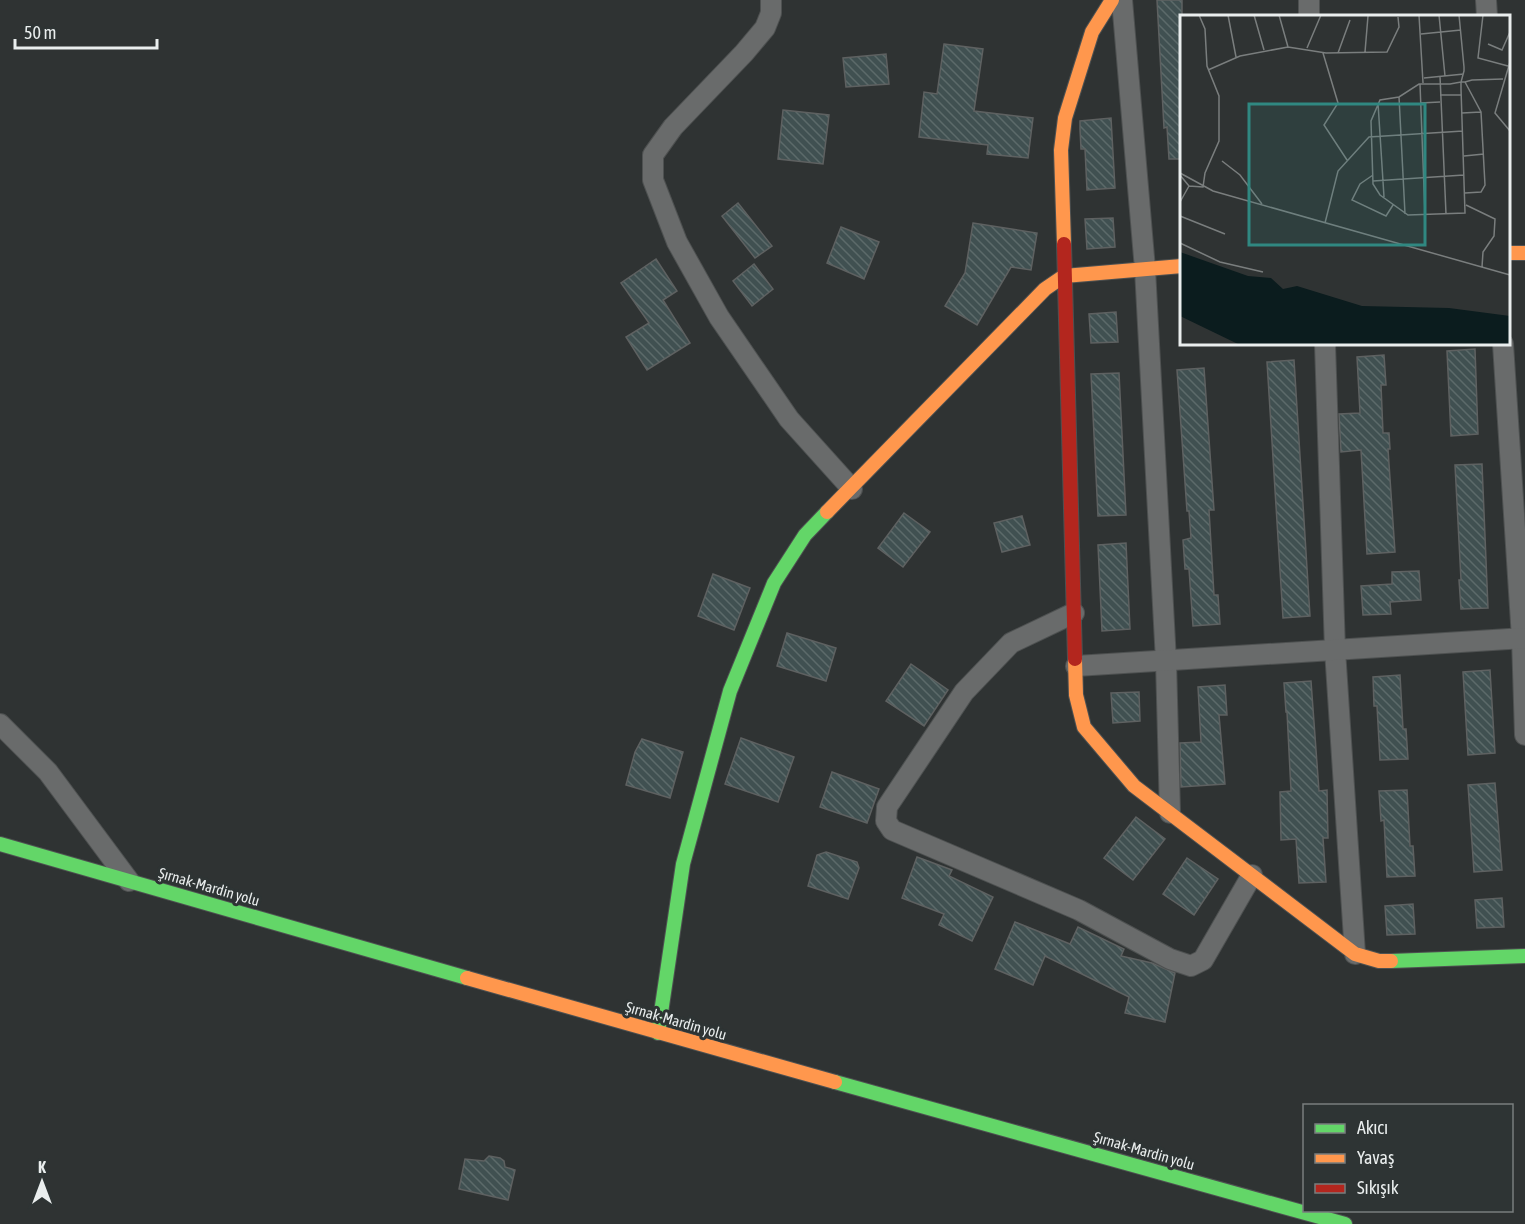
<svg xmlns="http://www.w3.org/2000/svg" width="1525" height="1224" viewBox="0 0 1525 1224" font-family="'Asap Condensed',sans-serif">
<style>
.building{fill:url(#building-back-hatch);stroke:#5e6161;stroke-width:1.5}
.lines{fill:none;stroke-linecap:round;stroke-linejoin:round}
.street-casing{stroke:#4e5151;stroke-width:22}
.fast-casing{stroke:#4e5151;stroke-width:16}
.slow-casing{stroke:#4e5151;stroke-width:16}
.jam-casing{stroke:#4e5151;stroke-width:16}
.street{stroke:#696b6b;stroke-width:20}
.fast{stroke:#63d668;stroke-width:14}
.slow{stroke:#ff974d;stroke-width:14}
.jam{stroke:#b3261e;stroke-width:14}
.labels{text-anchor:middle;stroke-width:6;stroke-linejoin:round;paint-order:stroke}
.street-label{font-size:15px;fill:#eaeeee;stroke:#2e3434}
.inset-road{fill:none;stroke:#7a7e7e;stroke-width:1.5}
.view{fill:#308881;fill-opacity:0.15;stroke:#308881;stroke-width:3}
.inset-edge{fill:none;stroke:#eaeeee;stroke-width:3}
</style>
<defs>
<pattern id="building-back-hatch" width="6" height="6" patternUnits="userSpaceOnUse" patternTransform="scale(1.5)"><rect width="6" height="6" fill="#405051"/><path d="M-1 5l2 2M0 0l6 6M5-1l2 2" fill="none" stroke="#5c6a6a"/></pattern>
</defs>
<rect width="100%" height="100%" fill="#2f3333"/>
<g class="building">
<polygon points="1157,0 1182,0 1182,159 1169,159 1167,127 1164,128"/>
<polygon points="944,44 983,49 974,111 1033,118 1028,158 987,154 988,145 919,137 924,92 937,94"/>
<polygon points="886,54 889,84 846,87 843,58"/>
<polygon points="783,110 829,115 823,164 778,159"/>
<polygon points="1111,118 1115,188 1087,190 1085,149 1081,149 1080,129 1080,121"/>
<polygon points="738,203 772,246 755,258 722,216"/>
<polygon points="1113,218 1115,247 1087,249 1085,219"/>
<polygon points="973,223 1037,233 1031,270 1011,267 977,325 945,306 965,273"/>
<polygon points="841,227 879,242 864,279 827,263"/>
<polygon points="656,259 677,291 663,300 690,343 647,370 626,337 649,323 621,283"/>
<polygon points="754,264 773,289 752,306 733,281"/>
<polygon points="1116,312 1118,342 1091,343 1089,314"/>
<polygon points="1475,349 1478,434 1451,436 1447,351"/>
<polygon points="1384,355 1386,385 1381,385 1383,433 1389,433 1390,449 1388,449 1395,552 1367,554 1361,450 1341,452 1339,414 1360,413 1357,357"/>
<polygon points="1294,360 1310,616 1283,618 1267,362"/>
<polygon points="1204,368 1214,510 1209,510 1214,595 1218,595 1220,624 1193,626 1189,569 1185,569 1183,540 1191,538 1189,511 1187,511 1177,370"/>
<polygon points="1119,373 1126,515 1098,516 1091,374"/>
<polygon points="1482,464 1488,608 1461,609 1459,580 1461,580 1455,465"/>
<polygon points="904,513 930,532 903,567 878,548"/>
<polygon points="1022,516 1030,545 1002,552 994,523"/>
<polygon points="1126,543 1130,629 1102,631 1098,545"/>
<polygon points="1419,571 1421,600 1390,602 1391,614 1363,615 1361,586 1392,584 1392,572"/>
<polygon points="713,574 750,588 734,630 698,616"/>
<polygon points="787,633 836,648 826,681 777,666"/>
<polygon points="911,664 948,690 924,726 886,701"/>
<polygon points="1490,670 1495,753 1468,755 1463,672"/>
<polygon points="1400,675 1403,729 1406,729 1408,759 1380,760 1377,706 1374,706 1373,677"/>
<polygon points="1311,681 1319,791 1327,790 1328,838 1323,838 1326,882 1299,883 1296,839 1281,840 1280,792 1291,791 1287,712 1286,712 1284,683"/>
<polygon points="1225,685 1227,715 1219,715 1225,784 1181,787 1180,743 1201,742 1198,687"/>
<polygon points="1139,692 1140,721 1113,723 1111,693"/>
<polygon points="741,738 794,757 778,802 725,784"/>
<polygon points="642,739 683,752 670,798 626,785 635,752"/>
<polygon points="832,772 879,789 867,823 820,807"/>
<polygon points="1495,783 1502,870 1474,872 1468,785"/>
<polygon points="1407,790 1410,846 1413,846 1415,876 1387,877 1384,820 1381,821 1379,791"/>
<polygon points="1136,817 1165,839 1133,880 1104,858"/>
<polygon points="826,852 857,862 859,868 848,899 808,886 817,855"/>
<polygon points="917,857 952,870 949,876 993,897 972,941 939,925 944,914 902,898"/>
<polygon points="1187,858 1218,879 1194,915 1163,894"/>
<polygon points="1502,898 1504,927 1477,928 1475,900"/>
<polygon points="1413,904 1415,934 1387,935 1385,906"/>
<polygon points="1015,922 1070,944 1078,927 1124,949 1121,956 1152,963 1175,973 1165,1022 1125,1013 1129,997 1045,956 1033,985 995,969"/>
<polygon points="489,1156 500,1158 504,1161 505,1167 515,1170 508,1200 459,1189 465,1159 484,1161"/>
</g>
<g class="lines">
<defs>
<g id="street">
<polyline points="771,0 771,13 765,28 744,53 673,127 653,155 653,180 677,242 719,317 789,419 852,489"/>
<polyline points="1122,0 1145,269 1166,661 1170,813"/>
<polyline points="1309,0 1309,16"/>
<polyline points="1486,0 1487,16"/>
<polyline points="1325,344 1335,650 1355,954"/>
<polyline points="1503,344 1522,638 1525,735"/>
<polyline points="1074,613 1011,643 964,692 887,807 886,821 892,830 1079,910 1170,959 1191,966 1203,960 1252,875"/>
<polyline points="1076,666 1525,638"/>
<polyline points="0,724 48,772 129,881"/>
</g>
<g id="fast">
<polyline points="0,844 467,978"/>
<polyline points="1391,961 1525,956"/>
<polyline points="658,1033 683,864 730,691 774,583 805,535 827,512"/>
<polyline points="835,1082 1345,1224"/>
</g>
<g id="slow">
<polyline points="1064,244 1061,150 1065,118 1092,32 1112,0"/>
<polyline points="1508,253 1525,253"/>
<polyline points="827,512 1045,289 1064,276 1182,266"/>
<polyline points="1075,659 1076,695 1084,727 1134,786 1355,954 1379,961 1391,961"/>
<polyline points="467,978 835,1082"/>
</g>
<polyline id="jam" points="1064,244 1075,659"/>
</defs>
<use href="#street" class="street-casing"/>
<use href="#fast" class="fast-casing"/>
<use href="#slow" class="slow-casing"/>
<use href="#jam" class="jam-casing"/>
<use href="#street" class="street"/>
<use href="#fast" class="fast"/>
<use href="#slow" class="slow"/>
<use href="#jam" class="jam"/>
</g>
<g class="labels">
<g class="street-label">
<text transform="translate(209 887) rotate(16)" y="5">Şırnak-Mardin yolu</text>
<text transform="translate(676 1021) rotate(16)" y="5">Şırnak-Mardin yolu</text>
<text transform="translate(1144 1151) rotate(16)" y="5">Şırnak-Mardin yolu</text>
</g>
</g>
<g transform="translate(1180 15)">
<rect width="330" height="330" fill="#2f3333"/>
<path d="M 0,237 L 68,261 L 91,263 L 103,274 L 117,271 L 182,291 L 269,293 L 330,301 L 330,330 L 60,330 L 0,301 Z" fill="#0b1c1e"/>
<path class="inset-road" d="M 48,0 L 56,42M 74,0 L 84,35M 99,0 L 108,32M 239,0 L 243,68M 259,0 L 265,61M 279,0 L 284,52 L 284,56 L 281,67 L 281,74 L 285,198 L 228,200 L 200,180 L 193,169 L 191,106 L 200,85 L 219,82 L 239,69 L 270,69 L 281,67 L 285,67 L 292,65 L 323,64M 303,0 L 298,43 L 328,51M 241,19 L 281,15M 308,29 L 322,35 L 330,17M 127,33 L 141,0M 185,37 L 188,1M 143,38 L 158,88 L 144,110 L 167,145M 158,38 L 170,5M 330,47 L 315,98 L 330,116M 28,55 L 60,41 L 108,32 L 146,38 L 207,37 L 219,12 L 218,2M 260,61 L 266,199M 244,63 L 284,59M 240,69 L 245,199M 260,80 L 281,80M 219,82 L 225,199M 198,88 L 204,182M 240,88 L 260,87M 282,98 L 301,97M 284,141 L 304,139M 42,146 L 60,160 L 82,189M 0,158 L 33,176 L 330,260M 0,160 L 9,171 L 23,172 L 25,158 L 39,126 L 39,81 L 27,51 L 25,14 L 19,0M 193,160 L 180,169 L 172,185 L 206,201 L 213,190M 193,166 L 284,160M 285,178 L 301,177 L 305,170 L 301,97 L 285,67M 0,187 L 9,171M 286,190 L 315,204 L 314,221 L 303,237 L 302,252M 0,201 L 45,219M 145,208 L 158,156 L 189,122 L 283,116M 0,228 L 40,247 L 83,257"/>
<path class="view" d="M 69,89 L 245,89 L 245,230 L 69,230 Z"/>
<rect width="330" height="330" class="inset-edge"/>
</g>
<rect x="1303" y="1104" width="210" height="108" fill="#2e3434" stroke="#797e7e" stroke-width="1.5"/>
<rect x="1315" y="1124" width="30" height="9" fill="#63d668" stroke="#797e7e" stroke-width="1.5"/>
<text x="1357" y="1134" font-size="18" fill="#eaeeee">Akıcı</text>
<rect x="1315" y="1154" width="30" height="9" fill="#ff974d" stroke="#797e7e" stroke-width="1.5"/>
<text x="1357" y="1164" font-size="18" fill="#eaeeee">Yavaş</text>
<rect x="1315" y="1184" width="30" height="9" fill="#b3261e" stroke="#797e7e" stroke-width="1.5"/>
<text x="1357" y="1194" font-size="18" fill="#eaeeee">Sıkışık</text>
<g transform="translate(42 1182)" stroke="#2e3434" stroke-width="4.5" paint-order="stroke">
<path d="M0-4.5L10 22L0 15L-10 22Z" fill="#eaeeee"/>
<text y="-9" font-size="16" font-weight="bold" text-anchor="middle" fill="#eaeeee">K</text>
</g>
<path d="M15 39v9h142v-9" fill="none" stroke="#eaeeee" stroke-width="3"/>
<text x="24" y="39" font-size="18" fill="#eaeeee" stroke="#2e3434" stroke-width="4.5" paint-order="stroke">50 m</text>
</svg>
